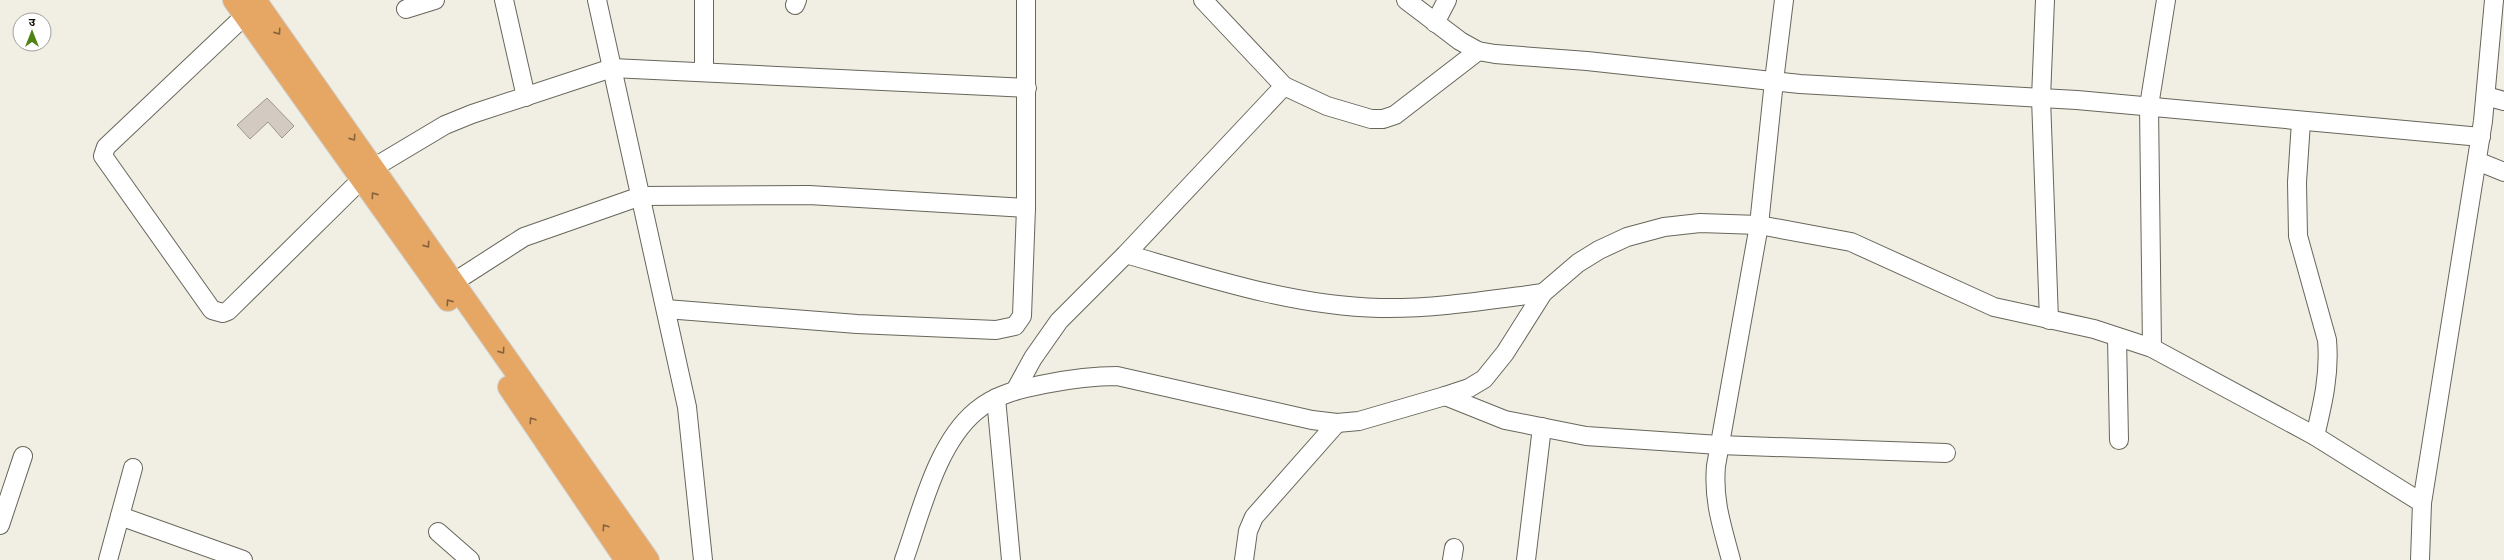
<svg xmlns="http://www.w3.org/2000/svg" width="2504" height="560" viewBox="0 0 2504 560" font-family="Merriweather,'Noto Sans Devanagari',serif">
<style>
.building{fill:#d3cac1;stroke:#9d958c}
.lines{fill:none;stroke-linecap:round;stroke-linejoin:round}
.minor-casing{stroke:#67665b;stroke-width:20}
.highway-casing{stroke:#cfcfce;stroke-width:24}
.minor{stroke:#fff;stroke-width:18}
.highway{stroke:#e6a765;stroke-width:22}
.oneway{stroke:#86633c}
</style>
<rect width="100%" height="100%" fill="#f1efe3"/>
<polygon class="building" points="267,98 294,126 282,138 268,122 250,139 237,125"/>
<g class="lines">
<defs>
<g id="minor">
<polyline points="504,0 526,97"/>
<polyline points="597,0 687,407 703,560"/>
<polyline points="1203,0 1284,86 1327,106 1371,119 1383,119 1395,115 1478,51"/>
<polyline points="1406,0 1460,41 1478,51 1495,54 1587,61 1800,84 2077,100 2481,137"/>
<polyline points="2045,0 2041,98 2049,320"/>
<polyline points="795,5 797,0"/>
<polyline points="255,6 106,147 103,156 212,310 223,313 228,311 373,168 445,125 472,114 612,68 1027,88"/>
<polyline points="406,9 435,0"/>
<polyline points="1435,23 1447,0"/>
<polyline points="704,72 704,0"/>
<polyline points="2486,96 2504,101"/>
<path d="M 2301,122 L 2297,182 L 2298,236 L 2327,340 C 2330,373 2323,403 2315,436"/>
<polyline points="2477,161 2504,172"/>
<path d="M 1126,254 C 1209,278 1293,306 1380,308 C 1434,309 1489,300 1543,293"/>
<polyline points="454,282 524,237 641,196 809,195 1026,208"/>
<polyline points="666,309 857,324 996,330 1015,326 1022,316 1026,208 1026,0"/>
<polyline points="2117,337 2119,440"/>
<polyline points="2152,348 2149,106 2166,0"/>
<polyline points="1016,389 1033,358 1059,321 1126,254 1284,86"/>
<polyline points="1445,396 1505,420 1586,436 1719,445 1946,453"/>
<polyline points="996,398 1011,560"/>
<polyline points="120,516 243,560"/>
<polyline points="0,525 23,456"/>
<polyline points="438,532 470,560"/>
<polyline points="108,560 133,468"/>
<path d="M 904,560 C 921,513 936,444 976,411 C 996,394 1020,389 1045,384 C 1070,379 1092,376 1117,376 L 1312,420 L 1337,423 L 1359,421 L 1445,396 L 1469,388 L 1484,379 L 1505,353 L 1543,293 L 1578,263 L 1599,250 L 1627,237 L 1664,227 L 1700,223 L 1759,225 L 1851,242 L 1994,307 L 2094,329 L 2152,348 L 2315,436 L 2422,503"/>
<polyline points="1244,560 1248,531 1254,517 1337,423"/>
<polyline points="1452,560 1454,548"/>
<polyline points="1526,560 1542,427"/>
<path d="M 1731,560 C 1722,526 1713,501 1716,466 L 1759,225 L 1774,81 L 1784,0"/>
<polyline points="2420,560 2422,503 2483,121 2494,0"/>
</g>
<g id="highway">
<polyline points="234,0 448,300"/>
<polyline points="255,0 648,560"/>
<polyline points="509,387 626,560"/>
</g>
</defs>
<use href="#minor" class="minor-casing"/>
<use href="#highway" class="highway-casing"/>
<use href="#minor" class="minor"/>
<use href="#highway" class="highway"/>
</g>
<defs><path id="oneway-chevron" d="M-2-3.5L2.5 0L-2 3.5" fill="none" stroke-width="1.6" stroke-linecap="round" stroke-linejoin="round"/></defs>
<g class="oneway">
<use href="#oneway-chevron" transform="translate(278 32) rotate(55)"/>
<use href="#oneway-chevron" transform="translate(353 138) rotate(55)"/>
<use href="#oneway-chevron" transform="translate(374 195) rotate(-125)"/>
<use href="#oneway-chevron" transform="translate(427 245) rotate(55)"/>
<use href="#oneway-chevron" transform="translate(449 302) rotate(-125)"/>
<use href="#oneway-chevron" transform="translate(502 351) rotate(55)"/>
<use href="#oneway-chevron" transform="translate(532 420) rotate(-124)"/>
<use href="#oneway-chevron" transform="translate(605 527) rotate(-124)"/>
</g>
<g transform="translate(32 32)"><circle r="19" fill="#ffffff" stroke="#9f9f9d"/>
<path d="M0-3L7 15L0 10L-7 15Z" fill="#4f8215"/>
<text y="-6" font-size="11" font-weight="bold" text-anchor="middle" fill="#100f0b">उ</text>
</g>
</svg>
